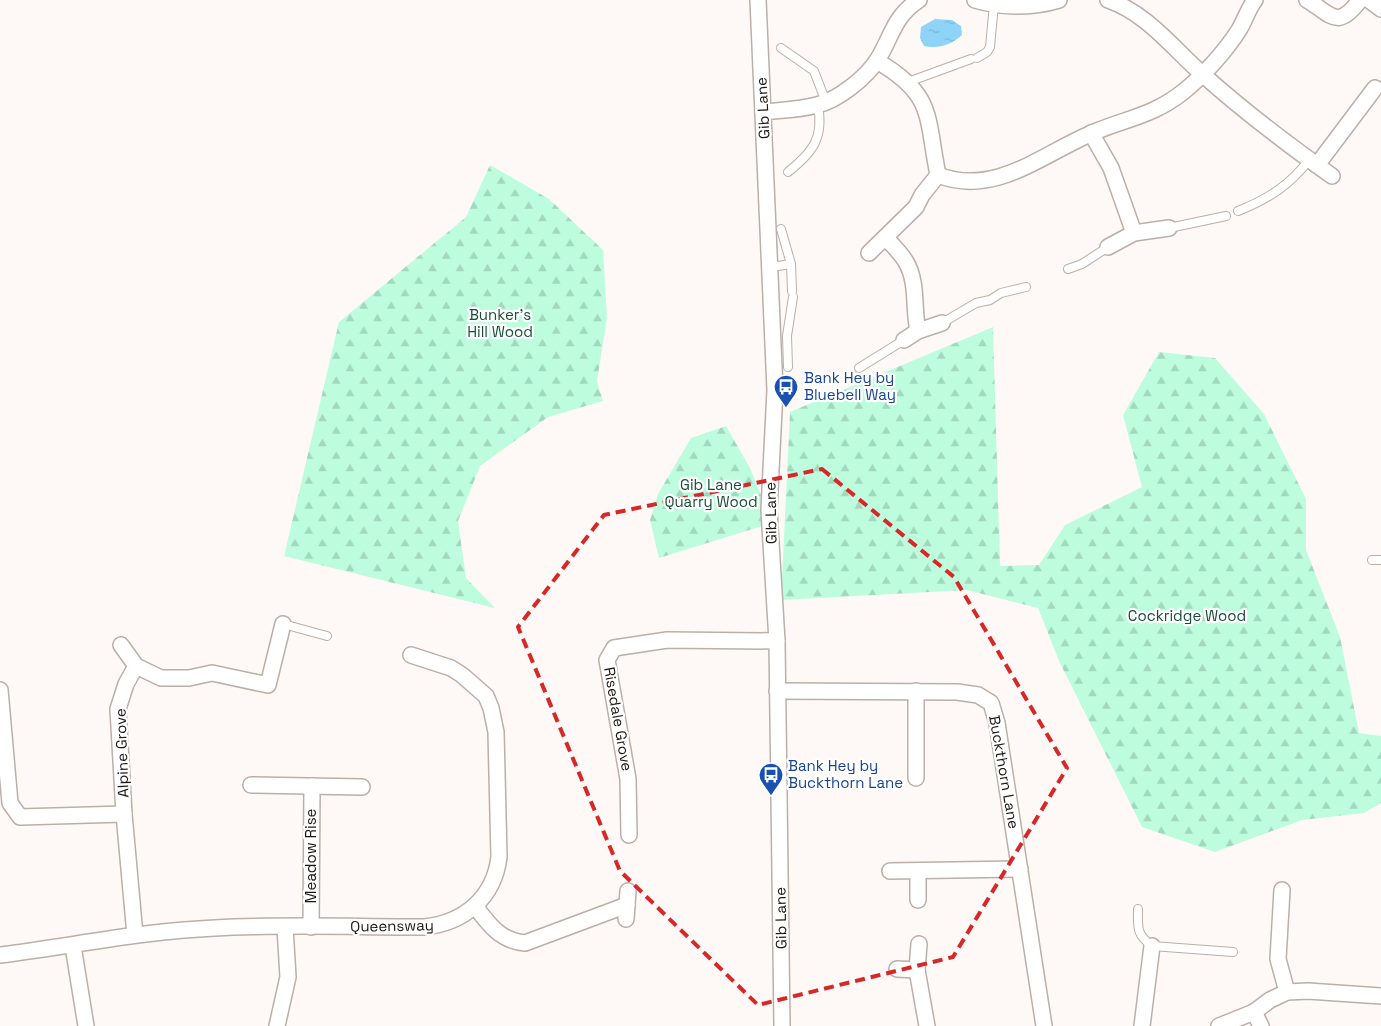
<svg xmlns="http://www.w3.org/2000/svg" width="1381" height="1026" viewBox="0 0 1381 1026" font-family="'Space Grotesk',sans-serif">
<style>
.forest{fill:url(#forest-firs)}
.water{fill:url(#water-ripples)}
.lines{fill:none;stroke-linecap:round;stroke-linejoin:round}
.service-casing{stroke:#bbafa8;stroke-width:10}
.minor-casing{stroke:#bbafa8;stroke-width:18}
.service{stroke:#fff;stroke-width:8}
.minor{stroke:#fff;stroke-width:15}
.marked{fill:none;stroke:#d62828;stroke-width:4;stroke-dasharray:10 6;stroke-linejoin:round}
.labels{text-anchor:middle;stroke-width:4.5;stroke-linejoin:round;paint-order:stroke}
.street-label{font-size:15px;fill:#1b1714;stroke:#fff}
.park-label{font-size:15px;fill:#164e37;stroke:#fff}
.transit-label{font-size:15px;fill:#164399;stroke:#fff;text-anchor:start}
</style>
<defs>
<pattern id="forest-firs" width="22" height="20" patternUnits="userSpaceOnUse" patternTransform="scale(1.25)"><rect width="22" height="20" fill="#bdfddd"/><path d="M5 1l3.5 6h-7zM16 11l3.5 6h-7z" fill="#a2d8bd"/></pattern>
<pattern id="water-ripples" width="26" height="14" patternUnits="userSpaceOnUse" patternTransform="scale(1.25)"><rect width="26" height="14" fill="#8ed4f9"/><path d="M2 4q2-2 4 0t4 0M15 11q2-2 4 0t4 0" fill="none" stroke="#7ab5d5"/></pattern>
</defs>
<rect width="100%" height="100%" fill="#fef9f6"/>
<g class="forest">
<polygon points="490,165 549,199 603,250 607,318 597,381 603,401 548,417 480,466 458,521 466,578 495,608 284,556 339,322 466,217"/>
<polygon points="993,327 1000,566 1039,565 1065,525 1142,487 1123,415 1159,352 1215,358 1264,414 1306,499 1306,550 1340,637 1359,733 1381,736 1381,803 1364,813 1302,820 1215,852 1142,827 1059,661 1038,608 967,590 781,600 790,412"/>
<polygon points="726,426 750,468 761,495 762,526 659,558 650,520 658,494 691,438"/>
</g>
<path class="water" d="M 935,19 L 952,20 L 961,26 L 962,35 C 951,45 938,49 924,46 L 920,38 L 921,27 Z"/>
<g class="lines">
<defs>
<g id="service">
<polyline points="781,48 814,71 826,102"/>
<polyline points="977,58 987,52 990,47 994,4"/>
<polyline points="908,82 971,59"/>
<path d="M 788,172 C 813,152 824,138 818,105"/>
<path d="M 1238,211 C 1268,199 1290,185 1309,160"/>
<polyline points="1169,228 1226,216"/>
<polyline points="781,229 791,264 792,291"/>
<polyline points="771,267 791,264"/>
<polyline points="1068,269 1082,264 1108,247"/>
<polyline points="942,323 976,303 990,300 1001,293 1026,287"/>
<polyline points="788,367 787,336 793,297"/>
<polyline points="859,368 904,340"/>
<polyline points="1372,560 1381,560"/>
<polyline points="283,624 327,636"/>
<path d="M 1138,909 C 1138,928 1136,934 1152,946 L 1233,952"/>
</g>
<g id="minor">
<polyline points="758,0 775,390 769,510 777,641 782,1026"/>
<path d="M 975,0 C 1001,8 1032,8 1059,0"/>
<path d="M 1108,0 C 1146,13 1171,46 1200,72 C 1241,109 1287,144 1332,176"/>
<path d="M 1307,0 C 1331,14 1337,31 1360,0"/>
<polyline points="1369,0 1381,9"/>
<path d="M 763,112 C 781,110 799,110 817,105 C 838,100 866,78 878,59 C 892,36 894,16 919,0"/>
<polyline points="1091,133 1111,168 1134,233"/>
<polyline points="1317,165 1375,88"/>
<path d="M 938,175 C 996,198 1046,151 1097,131 C 1129,118 1154,115 1183,92 C 1203,76 1225,52 1239,30 C 1245,20 1248,9 1255,0"/>
<path d="M 886,238 C 892,245 901,253 906,262 C 918,282 913,309 918,331"/>
<polyline points="1108,247 1134,233 1169,228"/>
<path d="M 869,253 L 916,207 L 922,195 L 938,175 C 926,116 935,95 877,61"/>
<polyline points="904,340 918,331 942,323"/>
<polyline points="121,645 136,666 161,678 189,678 212,673 268,685 283,624"/>
<polyline points="0,690 10,803 20,817 124,814"/>
<polyline points="777,691 957,692 978,695 991,703 997,723 1044,1026"/>
<polyline points="916,778 916,691"/>
<polyline points="251,785 362,787"/>
<polyline points="629,835 628,779 607,660 614,648 667,640 777,641"/>
<polyline points="890,871 1020,869"/>
<polyline points="918,871 918,900"/>
<polyline points="1282,890 1278,959 1287,992"/>
<path d="M 475,906 C 489,925 501,941 525,943 L 627,905"/>
<polyline points="626,919 628,891"/>
<polyline points="311,927 312,786"/>
<polyline points="135,935 124,814 118,709 126,684 136,666"/>
<polyline points="919,944 917,970 927,1026"/>
<polyline points="73,946 86,1026"/>
<path d="M 0,955 C 72,946 143,931 215,928 C 284,924 355,927 424,927 C 464,923 494,898 499,857 L 496,732 L 491,708 L 486,696 L 462,675 L 451,668 L 411,655"/>
<polyline points="897,969 917,970"/>
<polyline points="1254,1012 1261,1026"/>
<polyline points="277,1026 288,977 285,927"/>
<polyline points="1142,1026 1152,946"/>
<polyline points="1219,1026 1254,1012 1270,1000 1287,992 1308,991 1381,996"/>
</g>
</defs>
<use href="#service" class="service-casing"/>
<use href="#minor" class="minor-casing"/>
<use href="#service" class="service"/>
<use href="#minor" class="minor"/>
</g>
<path class="marked" d="M 822,469 L 954,577 L 1067,768 L 953,957 L 758,1005 L 620,871 L 518,627 L 604,515 Z"/>
<defs>
<symbol id="bus-pin" viewBox="-11 -11 22 30"><path d="M0 17L-7.5 6A9.5 9.5 0 1 1 7.5 6Z" fill="#1a4fb4" stroke="#fff"/><path d="M-5-6H5V4H4V6H2V4H-2V6H-4V4H-5ZM-3.5-4V0h7V-4ZM-3.5 1.2v1.5H-2V1.2ZM2 1.2v1.5H3.5V1.2Z" fill="#fff"/></symbol>
</defs>
<g fill-rule="evenodd">
<use href="#bus-pin" x="772" y="373" width="28" height="38"/>
<use href="#bus-pin" x="757" y="761" width="28" height="38"/>
</g>
<g class="labels">
<g class="street-label">
<text transform="translate(763 108) rotate(-93)" y="5">Gib Lane</text>
<text transform="translate(771 513) rotate(-91)" y="5">Gib Lane</text>
<text transform="translate(618 719) rotate(80)" y="5">Risedale Grove</text>
<text transform="translate(122 753) rotate(-92)" y="5">Alpine Grove</text>
<text transform="translate(1004 772) rotate(80)" y="5">Buckthorn Lane</text>
<text transform="translate(311 856) rotate(-90)" y="5">Meadow Rise</text>
<text transform="translate(781 918) rotate(-91)" y="5">Gib Lane</text>
<text transform="translate(392 926) rotate(-1)" y="5">Queensway</text>
</g>
<g class="park-label">
<text x="500" y="320">Bunker's<tspan x="500" dy="17">Hill Wood</tspan></text>
<text x="711" y="490">Gib Lane<tspan x="711" dy="17">Quarry Wood</tspan></text>
<text x="1187" y="621">Cockridge Wood</text>
</g>
<g class="transit-label">
<text x="804" y="383">Bank Hey by<tspan x="804" dy="17">Bluebell Way</tspan></text>
<text x="788" y="771">Bank Hey by<tspan x="788" dy="17">Buckthorn Lane</tspan></text>
</g>
</g>
</svg>
